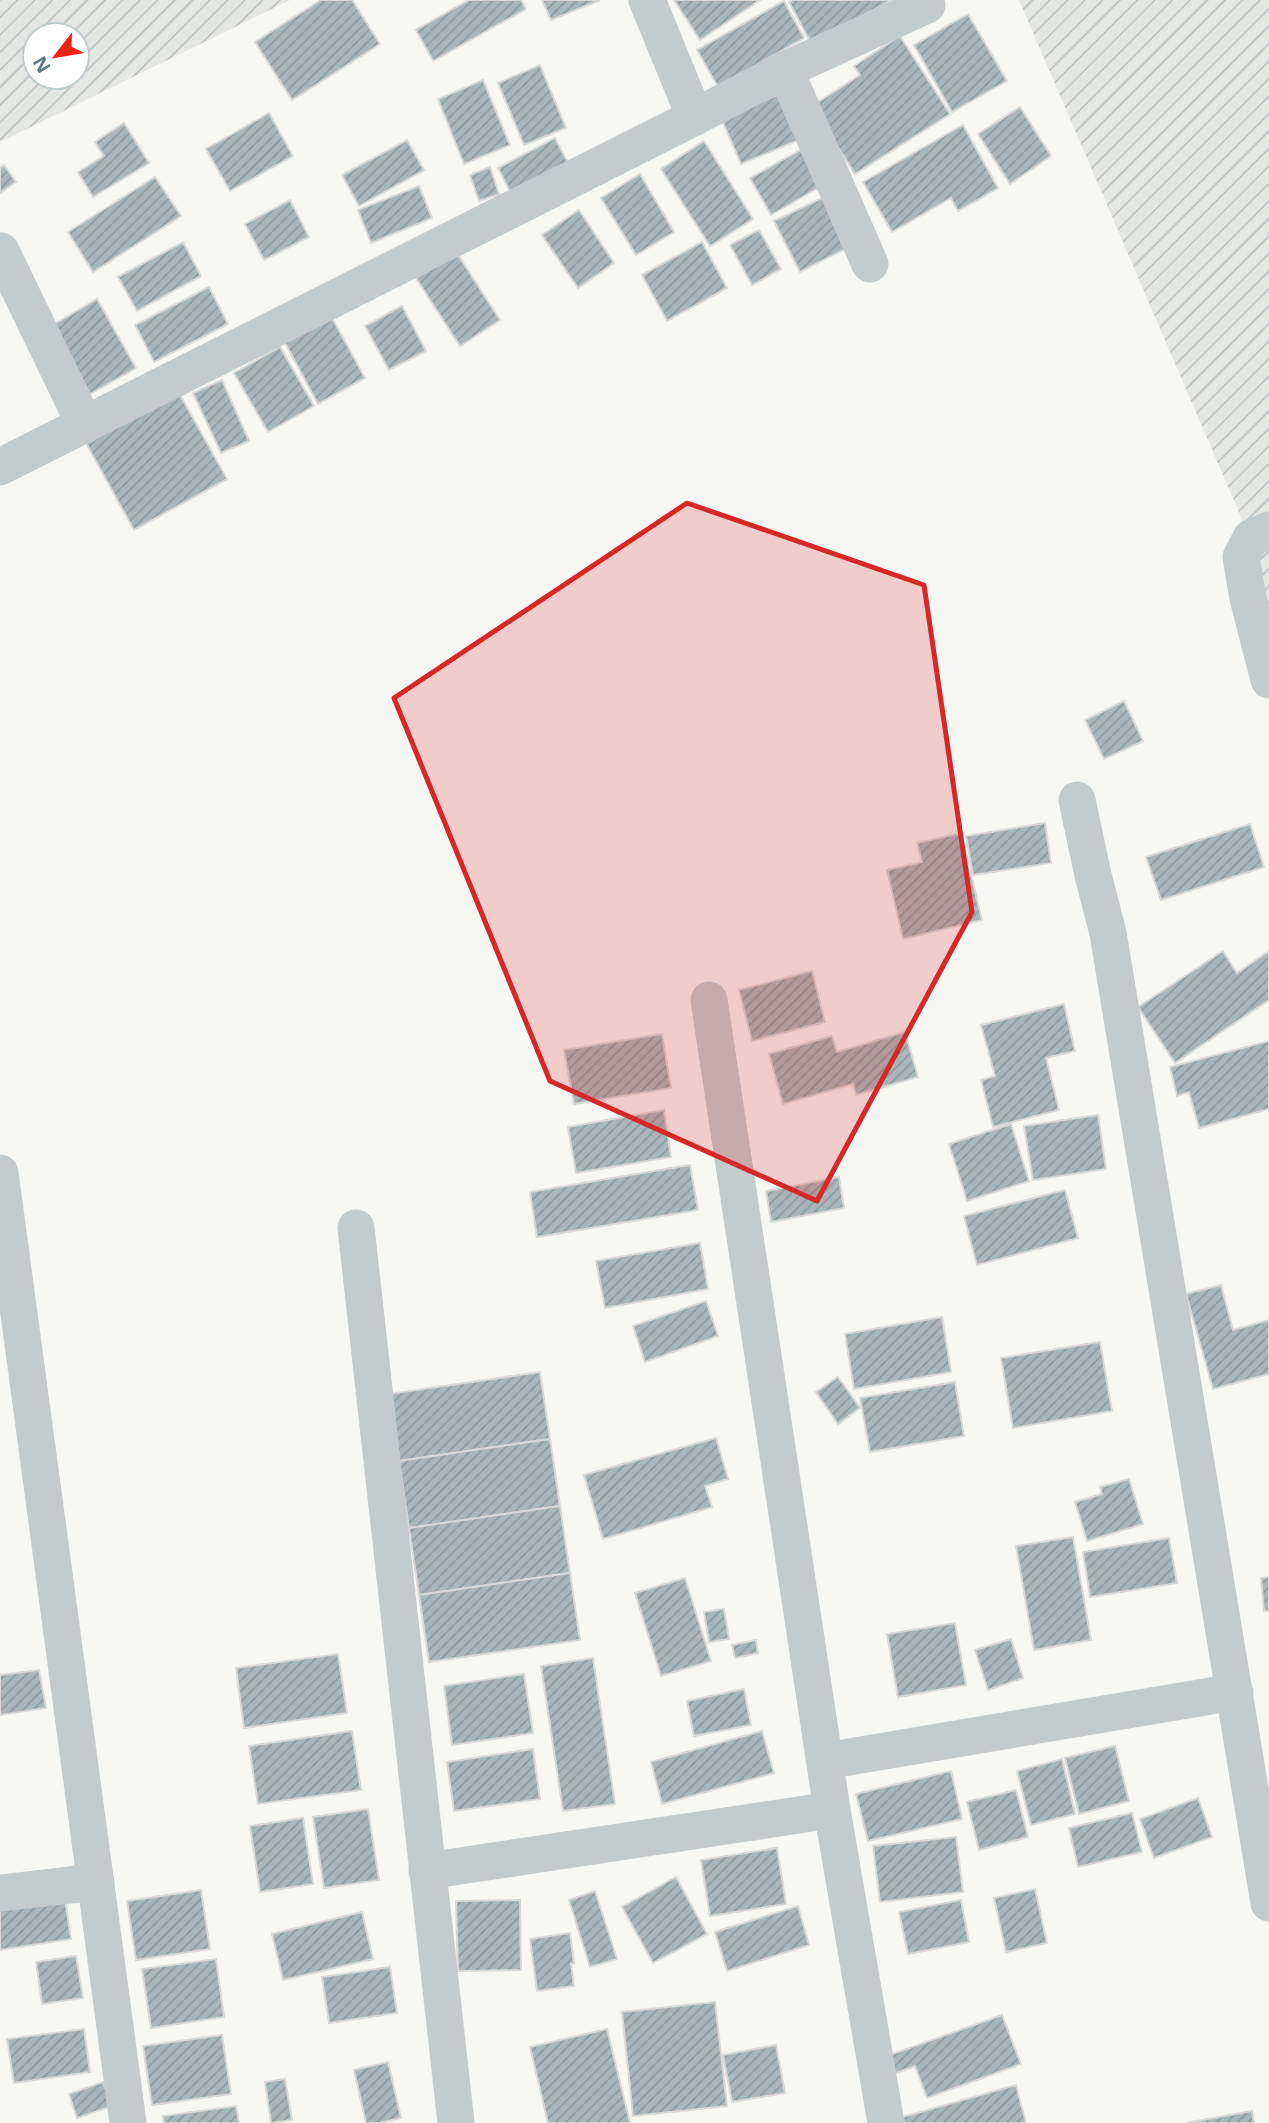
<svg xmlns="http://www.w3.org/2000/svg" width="1269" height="2123" viewBox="0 0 1269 2123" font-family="'Noto Sans',sans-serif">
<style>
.industrial{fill:url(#industrial-furrows);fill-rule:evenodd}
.building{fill:url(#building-hatch);stroke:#d9d8d6;stroke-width:2}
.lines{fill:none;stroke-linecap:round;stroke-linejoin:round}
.minor{stroke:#c4cbcd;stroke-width:37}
.marked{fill:#d62828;fill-opacity:0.2;stroke:#d62828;stroke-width:5;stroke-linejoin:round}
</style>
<defs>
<pattern id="industrial-furrows" width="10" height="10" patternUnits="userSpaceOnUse" patternTransform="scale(1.75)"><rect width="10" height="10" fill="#e5e7e5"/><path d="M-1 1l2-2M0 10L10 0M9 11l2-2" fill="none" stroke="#bdc0bf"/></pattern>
<pattern id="building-hatch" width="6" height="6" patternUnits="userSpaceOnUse" patternTransform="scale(1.75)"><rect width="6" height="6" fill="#aab7ba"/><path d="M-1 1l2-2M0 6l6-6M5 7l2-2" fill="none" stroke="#8e9a9d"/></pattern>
</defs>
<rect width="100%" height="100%" fill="#f7f7f4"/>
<g class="industrial">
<path d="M 0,0 L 290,0 L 0,142 ZM 77,35 L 77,77 L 35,77 L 35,35 Z"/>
<polygon points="1019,0 1269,0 1269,656 1241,517"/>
</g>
<g class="building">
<polygon points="321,0 352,0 380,44 292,100 255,42"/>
<polygon points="469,0 521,0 526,9 433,61 416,30"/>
<polygon points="542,0 600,0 551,20"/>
<polygon points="674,0 760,0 700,40"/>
<polygon points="793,0 892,0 811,43 789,2"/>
<polygon points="784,1 804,38 718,87 697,50"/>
<polygon points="968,14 1007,81 952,112 914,45"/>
<polygon points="900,36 950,114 855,174 812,106 860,75 854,66"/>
<polygon points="540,65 566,128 524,145 498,83"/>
<polygon points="483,80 510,145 464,164 438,99"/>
<polygon points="787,91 806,137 741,164 721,118"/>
<polygon points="1020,107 1051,156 1010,184 978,134"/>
<polygon points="269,113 293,156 230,191 206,149"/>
<polygon points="124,123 149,163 93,197 78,172 104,156 95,142"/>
<polygon points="963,125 998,188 958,211 951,198 892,232 863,182"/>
<polygon points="555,138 568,163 511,193 498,168"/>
<polygon points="407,140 424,170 359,206 342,175"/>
<polygon points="704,141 753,219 710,246 661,169"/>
<polygon points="804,148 825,184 771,215 750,178"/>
<polygon points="4,165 16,182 0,193 0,168"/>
<polygon points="490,167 499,194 479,201 470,175"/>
<polygon points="640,174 674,232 636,255 601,198"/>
<polygon points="155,177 181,216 93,272 68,232"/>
<polygon points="419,186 432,218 371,243 358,210"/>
<polygon points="824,197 849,247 800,272 774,221"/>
<polygon points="290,200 309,237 264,260 245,224"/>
<polygon points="579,210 614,263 578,288 542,235"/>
<polygon points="759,230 781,269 752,285 730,245"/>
<polygon points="183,242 201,276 137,311 118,277"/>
<polygon points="702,242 727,288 667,321 642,275"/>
<polygon points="456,252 500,320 460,346 416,278"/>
<polygon points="209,287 228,324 154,362 135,325"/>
<polygon points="97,299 136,368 90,394 51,326"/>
<polygon points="402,306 426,351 389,370 365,326"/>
<polygon points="331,316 365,378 318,404 284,341"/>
<polygon points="280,347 314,406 268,432 234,373"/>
<polygon points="222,380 249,441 221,453 193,393"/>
<polygon points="179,393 227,479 134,530 86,443"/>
<polygon points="1124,701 1143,741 1104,759 1085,720"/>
<polygon points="1045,823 1051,863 973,875 966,836"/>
<polygon points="1250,824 1264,867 1161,900 1146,857"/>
<polygon points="961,833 982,920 903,939 887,870 922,862 917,843"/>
<polygon points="1223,951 1237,973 1269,951 1269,1000 1175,1063 1138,1007"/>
<polygon points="812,971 825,1022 752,1041 739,990"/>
<polygon points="1064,1004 1075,1051 1046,1058 1059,1110 993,1127 981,1080 995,1076 981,1025"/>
<polygon points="905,1032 918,1077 856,1095 853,1084 783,1104 769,1054 832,1036 837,1052"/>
<polygon points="662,1034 671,1088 574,1104 564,1050"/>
<polygon points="1269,1041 1269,1109 1199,1128 1189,1092 1177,1096 1170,1067"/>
<polygon points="664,1110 671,1157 576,1173 568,1127"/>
<polygon points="1098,1115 1106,1169 1033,1180 1024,1126"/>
<polygon points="1011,1124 1029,1181 967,1201 949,1144"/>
<polygon points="690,1165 698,1210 537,1237 530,1192"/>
<polygon points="839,1177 844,1208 771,1222 766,1191"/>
<polygon points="1065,1190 1078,1238 977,1265 964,1216"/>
<polygon points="700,1243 708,1289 605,1308 596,1261"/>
<polygon points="1221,1285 1233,1330 1269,1320 1269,1374 1213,1389 1186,1294"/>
<polygon points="706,1301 718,1336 645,1362 633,1326"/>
<polygon points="942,1317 951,1372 854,1389 845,1334"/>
<polygon points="1100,1342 1112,1411 1013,1428 1001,1358"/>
<polygon points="540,1372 550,1439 399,1461 389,1394"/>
<polygon points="838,1377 860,1408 838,1424 816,1392"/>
<polygon points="955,1382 964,1436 870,1452 860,1398"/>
<polygon points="716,1438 728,1479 705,1486 712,1507 603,1539 584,1475"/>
<polygon points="550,1439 560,1506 409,1528 399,1461"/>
<polygon points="1129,1479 1143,1524 1087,1541 1075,1502 1102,1494 1100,1487"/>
<polygon points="560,1506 570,1573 419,1595 409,1528"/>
<polygon points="1073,1537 1091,1640 1034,1650 1016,1546"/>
<polygon points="1169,1538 1177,1583 1090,1597 1083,1552"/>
<polygon points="570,1573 580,1640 429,1662 419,1595"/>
<polygon points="1269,1577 1269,1611 1264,1611 1261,1578"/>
<polygon points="685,1578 711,1661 661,1676 635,1593"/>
<polygon points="724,1609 729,1639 709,1642 704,1612"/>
<polygon points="955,1623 966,1685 898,1697 887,1634"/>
<polygon points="1011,1639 1023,1678 988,1690 975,1650"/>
<polygon points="756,1640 758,1653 735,1658 732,1645"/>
<polygon points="338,1654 347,1713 244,1728 236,1668"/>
<polygon points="593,1658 615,1804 563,1811 541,1666"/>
<polygon points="39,1670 46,1708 0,1715 0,1675"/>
<polygon points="524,1674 533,1733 452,1745 444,1686"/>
<polygon points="744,1689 751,1725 694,1736 687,1701"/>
<polygon points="352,1731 361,1790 258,1804 249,1746"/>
<polygon points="762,1731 774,1773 662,1804 651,1762"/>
<polygon points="1115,1746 1129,1801 1079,1814 1065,1758"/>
<polygon points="533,1749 540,1799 454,1811 447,1762"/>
<polygon points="1062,1759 1075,1814 1031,1825 1017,1771"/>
<polygon points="951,1771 962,1819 868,1841 856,1794"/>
<polygon points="1016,1790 1028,1837 979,1850 967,1802"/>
<polygon points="1198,1798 1212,1837 1154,1858 1140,1819"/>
<polygon points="368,1809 379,1880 324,1888 313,1817"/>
<polygon points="1132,1813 1142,1852 1078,1867 1069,1828"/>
<polygon points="303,1818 313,1884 260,1892 250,1826"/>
<polygon points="956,1837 963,1892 880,1902 873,1846"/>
<polygon points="777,1848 786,1904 710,1916 701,1860"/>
<polygon points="676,1877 707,1934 653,1963 622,1907"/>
<polygon points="1035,1889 1047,1943 1006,1952 994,1898"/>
<polygon points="201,1890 210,1949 136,1960 127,1901"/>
<polygon points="595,1891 617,1959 590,1967 569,1900"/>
<polygon points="64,1892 71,1939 0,1950 0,1902"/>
<polygon points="520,1900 521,1970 458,1971 456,1901"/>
<polygon points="961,1900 969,1942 908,1954 899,1912"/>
<polygon points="798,1906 809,1945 727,1971 715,1932"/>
<polygon points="362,1912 373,1959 283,1980 272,1934"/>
<polygon points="570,1933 574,1963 571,1964 574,1986 537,1991 530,1939"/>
<polygon points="76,1956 83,1998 42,2004 36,1962"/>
<polygon points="216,1959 224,2017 151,2028 142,1969"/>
<polygon points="390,1967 397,2013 329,2023 322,1977"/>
<polygon points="715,2002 727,2106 633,2116 622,2012"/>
<polygon points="1002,2015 1021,2064 927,2098 915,2066 893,2074 887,2056"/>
<polygon points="84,2029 90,2072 14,2083 7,2039"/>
<polygon points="607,2029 630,2123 548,2123 530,2047"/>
<polygon points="222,2035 231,2094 152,2105 143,2046"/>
<polygon points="776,2045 785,2093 732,2102 723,2055"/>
<polygon points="388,2062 401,2118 380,2123 366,2123 354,2070"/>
<polygon points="285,2079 292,2120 271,2123 265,2082"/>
<polygon points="103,2082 112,2106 77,2118 69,2094"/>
<polygon points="1016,2085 1026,2123 904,2123 903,2117"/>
<polygon points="236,2106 239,2123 164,2123 163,2116"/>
<polygon points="1252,2111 1254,2123 1186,2123"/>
</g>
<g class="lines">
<g class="minor">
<polyline points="647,0 695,117"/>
<polyline points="785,70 927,5 925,0"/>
<polyline points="1,251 85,425"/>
<polyline points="0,467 695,117 785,70 870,264"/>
<polyline points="1269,530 1251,538 1241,557 1248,598 1269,680"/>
<polyline points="1077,800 1093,875 1108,933 1269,1903"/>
<polyline points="709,1000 832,1810 886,2123"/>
<polyline points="0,1173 128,2123"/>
<polyline points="356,1228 456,2123"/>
<polyline points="825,1761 1235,1692"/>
<polyline points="427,1871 832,1810"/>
<polyline points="0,1893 96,1882"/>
</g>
</g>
<path class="marked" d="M 687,503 L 924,585 L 972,912 L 817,1201 L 550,1081 L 394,698 Z"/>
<g transform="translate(56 56) rotate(239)"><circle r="33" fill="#ffffff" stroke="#bfcacd" stroke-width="2"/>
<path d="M0-5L12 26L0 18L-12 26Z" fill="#f61e15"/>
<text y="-10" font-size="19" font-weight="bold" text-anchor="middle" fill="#5f7a82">N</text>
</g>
</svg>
